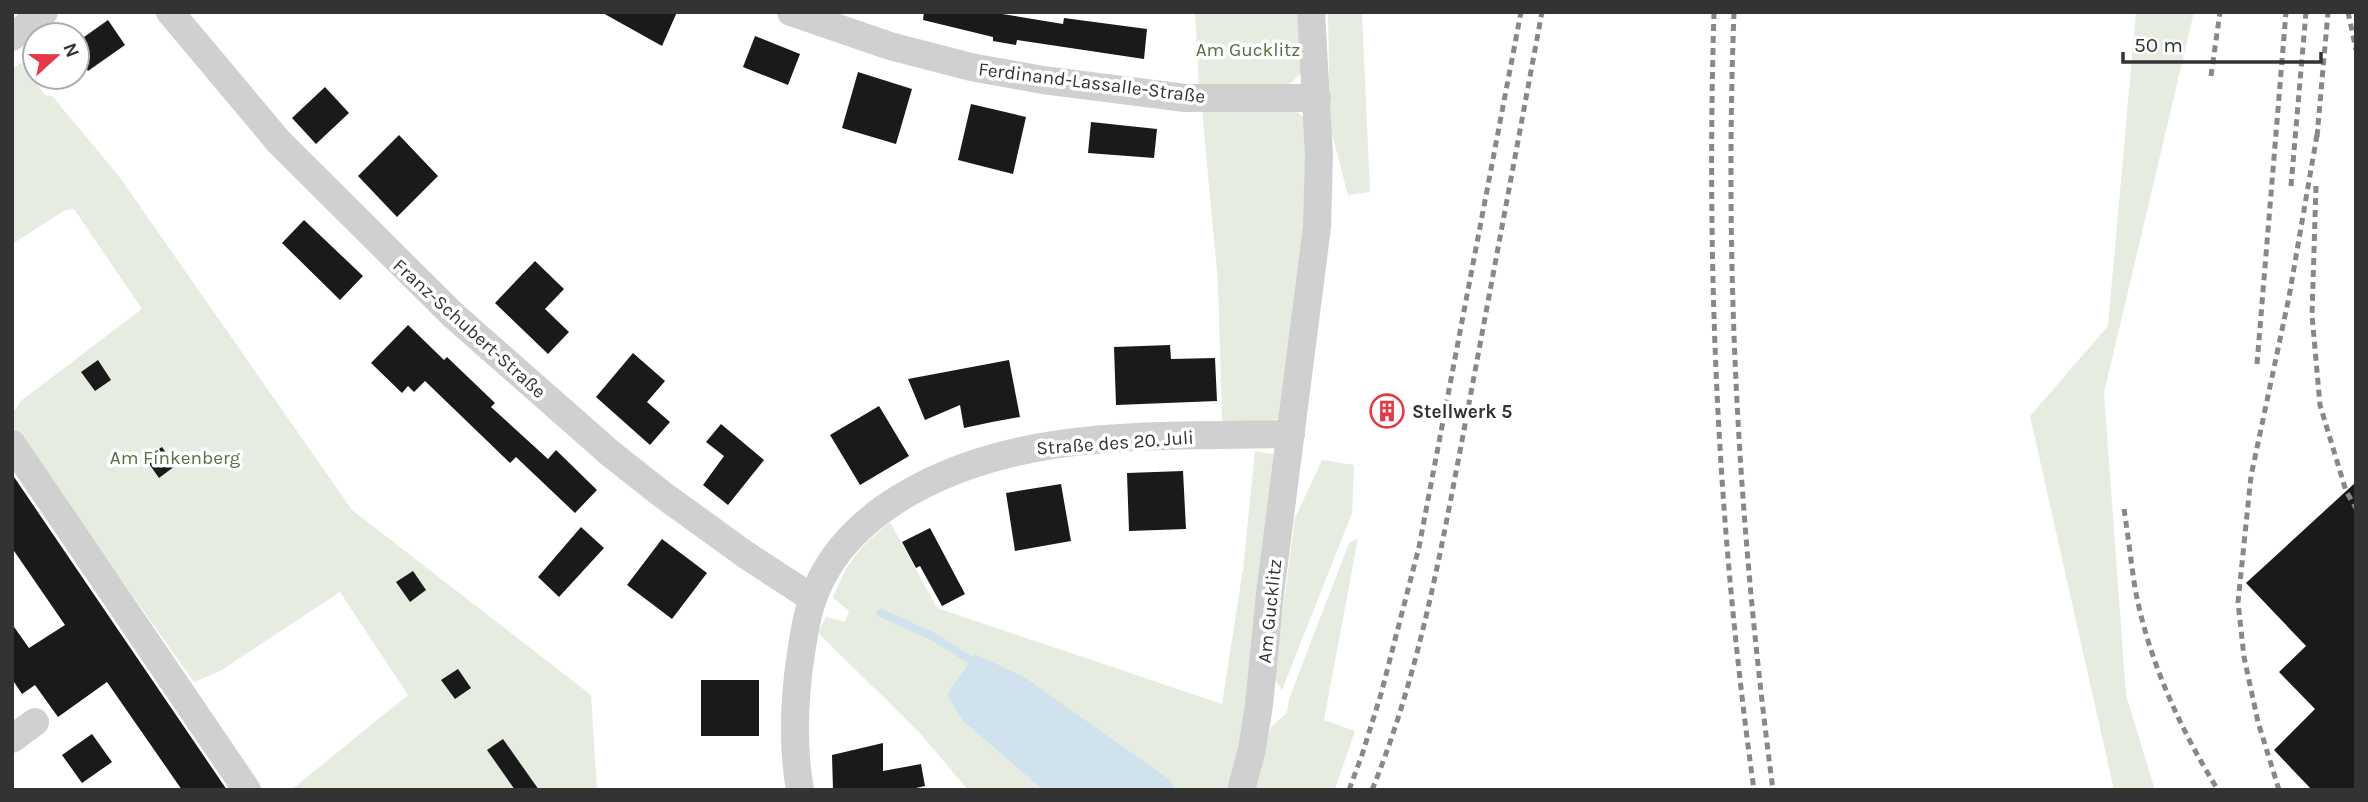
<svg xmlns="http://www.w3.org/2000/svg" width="2368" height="802" viewBox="0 0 2368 802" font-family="Karla,sans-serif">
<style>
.green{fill:#e6ecdf}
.water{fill:#cfe2ee}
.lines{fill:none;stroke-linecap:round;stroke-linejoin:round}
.stream{stroke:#cfe2ee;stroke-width:8}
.building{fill:#1a1a1a}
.minor{stroke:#d0d0d0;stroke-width:28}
.rail{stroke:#888;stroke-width:5;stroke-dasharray:7 5;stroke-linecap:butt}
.labels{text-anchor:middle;stroke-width:7;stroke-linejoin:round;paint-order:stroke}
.park-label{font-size:19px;fill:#56703f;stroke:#fff}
.street-label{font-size:19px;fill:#333;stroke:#fff}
.poi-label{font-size:19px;font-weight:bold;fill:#333;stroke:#fff;text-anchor:start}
</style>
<rect width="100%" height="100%" fill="#fff"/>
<g class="green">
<polygon points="1195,12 1297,12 1301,73 1292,82 1281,87 1199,85"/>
<polygon points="1328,12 1362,12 1370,192 1348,195 1330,126"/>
<polygon points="2136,12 2194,12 2104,393 2126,695 2155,790 2114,790 2030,416 2108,326"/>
<polygon points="21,63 45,95 52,96 118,175 352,510 591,695 597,790 291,790 408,695 340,592 220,671 194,682 12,426 14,411 22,400 142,309 74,209 65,210 12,244 12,69"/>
<polygon points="1202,109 1294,109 1306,120 1305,217 1281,419 1222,425 1218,283"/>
<path d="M 1255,451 L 1278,455 L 1241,739 L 1226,790 L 1176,790 L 1170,780 L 964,722 L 1043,790 L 968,790 L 920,733 L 818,633 L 826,617 L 845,622 L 849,611 L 833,598 C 847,561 860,547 890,522 L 937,608 L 1222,704 L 1243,569 Z"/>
<polygon points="1322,460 1354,465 1352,513 1282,690 1274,678 1295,518"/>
<polygon points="1358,538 1324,720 1355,731 1335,789 1255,790 1271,727 1287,713 1289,699 1349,543"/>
</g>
<polygon class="water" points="975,654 1024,677 1170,780 1176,790 1043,790 964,722 947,695"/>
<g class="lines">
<polyline class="stream" points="881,613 934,637 970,660"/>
</g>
<g class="building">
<polygon points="601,12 677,12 662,46"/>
<polygon points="924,12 990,12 1063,24 1064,18 1147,29 1144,59 1017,40 1016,45 993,41 993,37 923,20"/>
<polygon points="108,20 125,45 88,71 77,55 77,42"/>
<polygon points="755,36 800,54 788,85 743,67"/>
<polygon points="858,72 912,89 896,144 842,128"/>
<polygon points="325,87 349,113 316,144 292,118"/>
<polygon points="971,104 1026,117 1013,174 958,160"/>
<polygon points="1091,122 1157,129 1154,158 1088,153"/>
<polygon points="399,135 438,176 397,217 358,176"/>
<polygon points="304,220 363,276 340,300 282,243"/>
<polygon points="535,261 564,289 545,309 569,332 548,354 495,303"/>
<polygon points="408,325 444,360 447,357 495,403 491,407 548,459 556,450 597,490 575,513 516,457 510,463 425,381 414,392 408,386 402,393 371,363"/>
<polygon points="1170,345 1171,359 1215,358 1217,401 1116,405 1114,347"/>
<polygon points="633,353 665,381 647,402 670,422 650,445 596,397"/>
<polygon points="98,360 111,380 95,391 81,372"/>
<polygon points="1009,360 1020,417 992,422 964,428 960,405 925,420 908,379"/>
<polygon points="879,406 909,456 860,485 830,435"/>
<polygon points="721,424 764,460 728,505 703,485 724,456 706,442"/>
<polygon points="162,447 175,466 159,478 145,458"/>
<polygon points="1183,471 1186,529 1129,531 1127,473"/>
<polygon points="12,474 227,790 182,790 107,682 58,717 35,685 22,694 12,679 12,624 29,648 65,625 12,548"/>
<polygon points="2356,482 2356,790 2312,790 2274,750 2315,709 2279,672 2306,646 2246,583"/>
<polygon points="1061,484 1071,541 1015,551 1006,493"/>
<polygon points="581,527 604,548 559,597 538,577"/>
<polygon points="930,528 965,594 942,606 920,566 916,568 902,542"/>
<polygon points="662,539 707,573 672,619 627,585"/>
<polygon points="413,571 426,590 410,602 396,582"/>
<polygon points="458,669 471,688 455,699 441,680"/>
<rect x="701" y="680" width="58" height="56"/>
<polygon points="92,734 112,762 82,783 62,755"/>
<polygon points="503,739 539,790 515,790 487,750"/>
<polygon points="883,743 883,771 921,764 925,786 907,790 833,790 832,755"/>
</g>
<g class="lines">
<g class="minor">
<polyline points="170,12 279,142 453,315 611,454 663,495 746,555 812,598"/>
<polyline points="791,12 890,46 971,67 1043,80 1185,98 1317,98"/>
<polyline points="12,37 44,12"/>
<polyline points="12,444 247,790"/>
<polyline points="12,739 35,722"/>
<path d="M 800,790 C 792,744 794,699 801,653 C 804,635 806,618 812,601 C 825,562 852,531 886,507 C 1003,426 1155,437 1291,434"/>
<polyline points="1241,790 1252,749 1259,705 1270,594 1317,227 1319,155 1311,12"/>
</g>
<g class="rail">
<path d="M 1714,12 C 1706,273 1718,532 1754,790"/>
<path d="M 1734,12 C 1724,272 1739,532 1773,790"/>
<polyline points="2348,12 2356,50"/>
<polyline points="2211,76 2220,12"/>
<polyline points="2317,137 2328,12"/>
<polyline points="2291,186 2306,12"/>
<polyline points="2316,186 2312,315 2320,405 2346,491 2356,508"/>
<polyline points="2257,364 2286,12"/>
<path d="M 2124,509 C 2128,535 2131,562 2135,588 C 2148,659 2180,729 2218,790"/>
<polyline points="1349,790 1362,755 1381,694 1419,547 1521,12"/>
<path d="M 1372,790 C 1419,675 1441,551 1464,430 C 1490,291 1516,152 1542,12"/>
<polyline points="2279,790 2258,722 2244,657 2238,602 2251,476 2289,297 2318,129"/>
</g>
</g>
<defs>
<symbol id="building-ring" viewBox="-11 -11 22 22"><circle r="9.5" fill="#fff" stroke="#e63946" stroke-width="1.5"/><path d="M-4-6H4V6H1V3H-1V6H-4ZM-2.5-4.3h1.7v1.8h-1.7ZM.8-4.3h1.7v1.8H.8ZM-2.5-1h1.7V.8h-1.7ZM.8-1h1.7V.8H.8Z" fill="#e63946"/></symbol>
</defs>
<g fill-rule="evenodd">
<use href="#building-ring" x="1368" y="392" width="38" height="38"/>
</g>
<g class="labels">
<g class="park-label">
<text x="1248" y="56">Am Gucklitz</text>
<text x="175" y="464">Am Finkenberg</text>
</g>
<g class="street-label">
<text transform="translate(1092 82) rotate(7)" y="7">Ferdinand-Lassalle-Straße</text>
<text transform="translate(470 328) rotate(42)" y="7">Franz-Schubert-Straße</text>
<text transform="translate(1115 442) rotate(-4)" y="7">Straße des 20. Juli</text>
<text transform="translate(1269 611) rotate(-84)" y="7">Am Gucklitz</text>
</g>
<g class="poi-label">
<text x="1412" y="418">Stellwerk 5</text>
</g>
</g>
<rect width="2368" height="802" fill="none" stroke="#333333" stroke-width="28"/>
<g transform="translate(56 56) rotate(69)"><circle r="33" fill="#ffffff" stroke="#adadad" stroke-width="2"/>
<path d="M0-5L12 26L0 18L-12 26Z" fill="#e63946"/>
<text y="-10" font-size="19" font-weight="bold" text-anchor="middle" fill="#333333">N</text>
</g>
<path d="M2123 52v10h198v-10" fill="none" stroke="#333333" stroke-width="3.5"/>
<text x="2134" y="52" font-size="21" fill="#333333" stroke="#ffffff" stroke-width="5" paint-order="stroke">50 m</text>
</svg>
